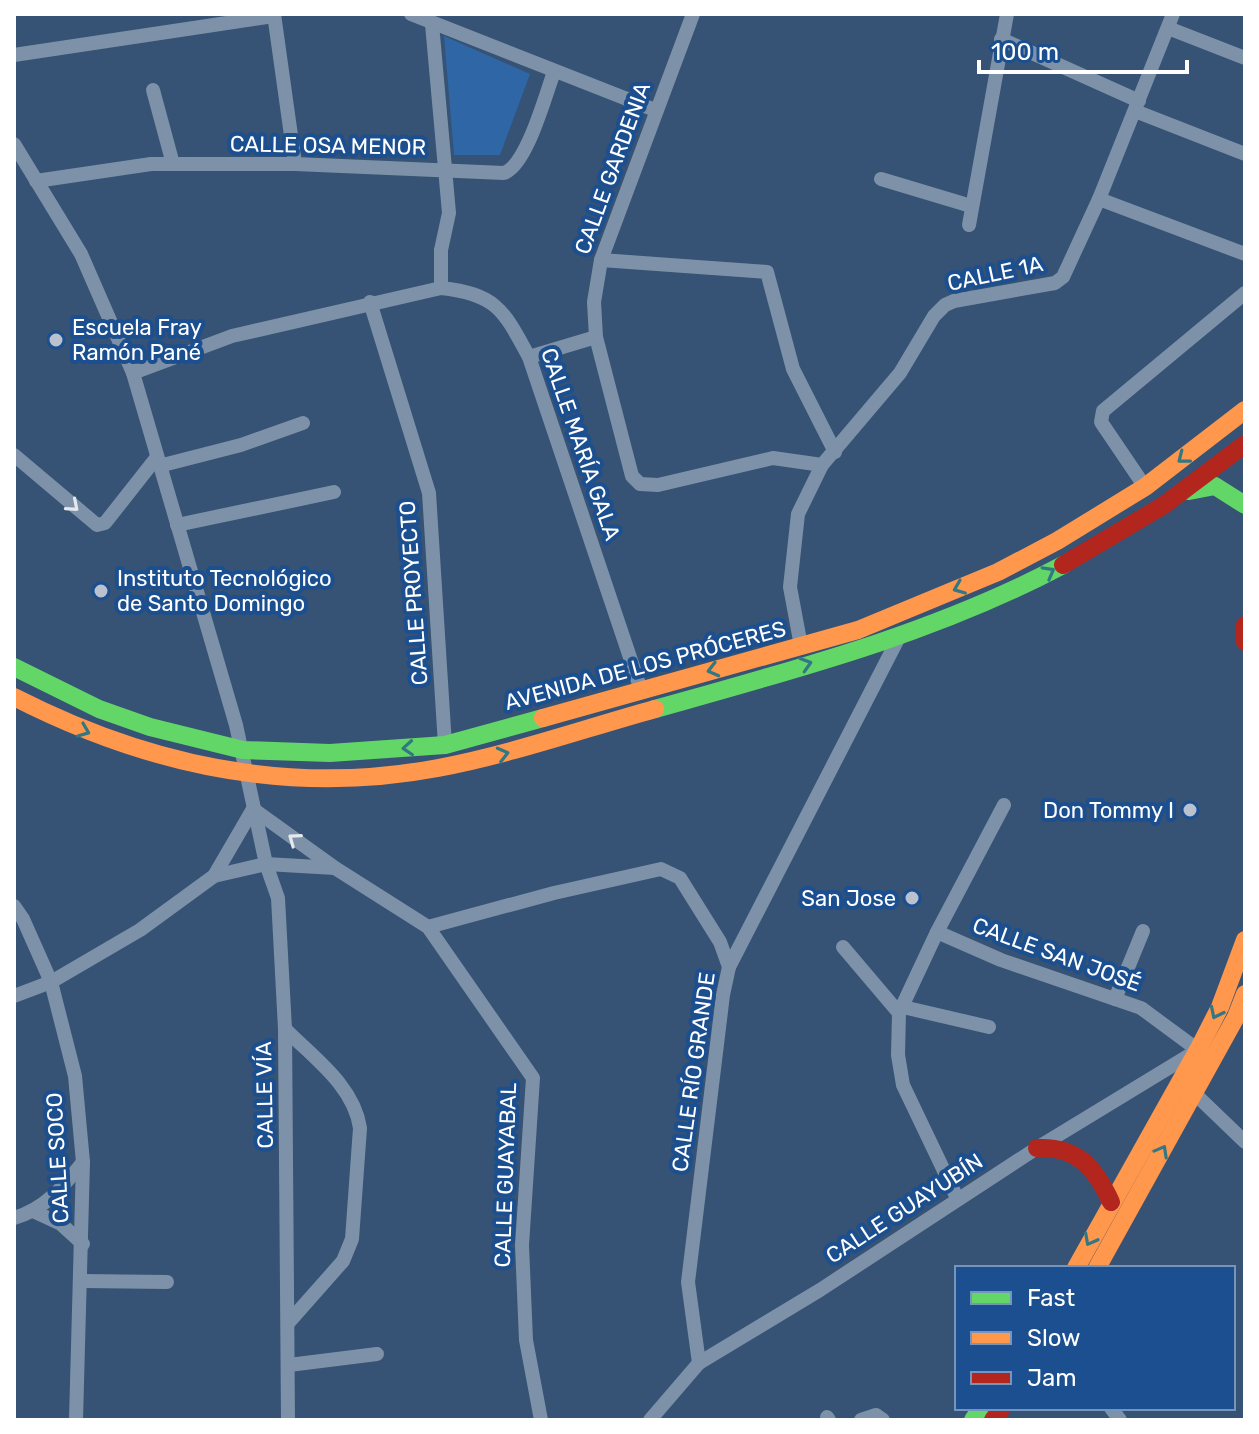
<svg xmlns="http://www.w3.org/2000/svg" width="1259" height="1434" viewBox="0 0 1259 1434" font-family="Rubik,sans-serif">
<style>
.green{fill:#2f66a5}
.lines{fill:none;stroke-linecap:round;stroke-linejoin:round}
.street{stroke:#7d92a8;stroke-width:14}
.fast{stroke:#63d668;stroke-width:18}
.slow{stroke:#ff974d;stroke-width:18}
.jam{stroke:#b3261e;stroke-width:18}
.oneway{stroke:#317883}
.oneway2{stroke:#e5e9ee}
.poi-dot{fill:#b9c2ce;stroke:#1b4f8f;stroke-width:3}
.labels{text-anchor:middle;stroke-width:8;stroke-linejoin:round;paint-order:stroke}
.street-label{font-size:22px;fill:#fff;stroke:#1b4f8f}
.poi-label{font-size:22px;fill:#fff;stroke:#1b4f8f;text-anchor:start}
</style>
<rect width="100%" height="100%" fill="#365274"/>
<polygon class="green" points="444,36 530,74 500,155 454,155"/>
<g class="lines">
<g class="street">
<polyline points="274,14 295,164"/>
<polyline points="411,14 655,110"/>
<polyline points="693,14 601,260 594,302 596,337 632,476 640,484 658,485 773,458 822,465"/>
<polyline points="432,24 449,213 441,250 441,288"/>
<polyline points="1168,28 1245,58"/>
<polyline points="1001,39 1139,101"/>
<polyline points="14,55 274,16"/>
<polyline points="153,90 173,164"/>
<polyline points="1135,111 1245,154"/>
<polyline points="14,144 81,254 133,373 236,725 266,864 278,898 285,1029 288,1420"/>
<polyline points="881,179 971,206"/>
<path d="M 36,181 L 151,164 L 295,164 L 504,173 C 527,165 545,96 554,72"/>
<polyline points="1099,199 1245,254"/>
<polyline points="969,225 1007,14"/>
<polyline points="601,260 767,272 793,369 835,452"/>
<polyline points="370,302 429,493 445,745"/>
<polyline points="529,357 596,337"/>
<path d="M 133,373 L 232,336 L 441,288 C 497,294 504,311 529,357 L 641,690"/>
<polyline points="14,455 97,525 105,523 157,457"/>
<polyline points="159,466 241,445 303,423"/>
<polyline points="1145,487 1101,422 1103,411 1245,293"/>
<polyline points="177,525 334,492"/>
<polyline points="801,646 790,587 798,514 822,465 900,373 934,316 945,305 954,301 1055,283 1063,277 1099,199 1173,14"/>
<polyline points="253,809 335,868 428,927 533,1078 522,1245 526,1340 541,1420"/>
<polyline points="214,876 266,864 335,868"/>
<polyline points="14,906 23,919 51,982 75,1076 83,1162 76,1420"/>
<polyline points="428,927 554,893 661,869 680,878 720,942 729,967"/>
<polyline points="843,947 899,1013"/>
<polyline points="14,996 51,982 140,930 214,876 253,809"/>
<polyline points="1115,999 1143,931"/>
<polyline points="903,1007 989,1027"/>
<path d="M 285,1029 C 314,1058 354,1086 360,1128 L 352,1239 L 343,1261 L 289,1322"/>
<polyline points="1186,1089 1194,1093 1245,1142"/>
<polyline points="957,1198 903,1085 898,1055 899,1013 937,932 1004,805"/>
<polyline points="35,1212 61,1224 83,1244"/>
<path d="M 14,1218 C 45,1209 63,1187 83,1162"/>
<polyline points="82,1281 167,1282"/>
<polyline points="699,1363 688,1282 723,995 729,967 900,635"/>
<polyline points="289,1365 377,1354"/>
<polyline points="1111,1408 1120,1420"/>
<polyline points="827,1417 829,1420"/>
<polyline points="650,1420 699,1363 820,1290 1037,1148 1198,1050 1141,1008 1001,960 937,932"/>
<polyline points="861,1420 876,1415 883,1420"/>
</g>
<g class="fast">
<polyline points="1189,491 1215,486 1245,505"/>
<polyline points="14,667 99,709 150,727 243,750 330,753 445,745 543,718"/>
<path d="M 655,709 C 794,670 935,633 1063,565"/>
<polyline points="973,1420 981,1408"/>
</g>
<g class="slow">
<path d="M 14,697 C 147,765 290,796 438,768 C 512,754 583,729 655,709"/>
<polyline points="543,718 858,630 998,572 1057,541 1145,487 1245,410"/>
<polyline points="1076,1268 1198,1050 1220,1007 1245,940"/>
<polyline points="1097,1268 1236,1017 1245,994"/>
</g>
<g class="jam">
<polyline points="1063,565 1164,505 1245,444"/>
<polyline points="1245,625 1245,642"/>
<path d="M 1037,1148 C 1078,1146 1095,1168 1111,1202"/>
<polyline points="993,1420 1002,1408"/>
</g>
</g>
<defs><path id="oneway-chevron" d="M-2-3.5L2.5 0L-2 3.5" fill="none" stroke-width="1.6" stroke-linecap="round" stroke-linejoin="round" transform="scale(2)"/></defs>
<g class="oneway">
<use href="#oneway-chevron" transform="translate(1183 458) rotate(142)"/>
<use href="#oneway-chevron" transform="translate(1049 572) rotate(-29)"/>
<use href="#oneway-chevron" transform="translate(959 588) rotate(158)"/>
<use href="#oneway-chevron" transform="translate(806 664) rotate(-17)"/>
<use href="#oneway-chevron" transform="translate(713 670) rotate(165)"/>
<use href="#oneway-chevron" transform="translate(84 731) rotate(22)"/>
<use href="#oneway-chevron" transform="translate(408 748) rotate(176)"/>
<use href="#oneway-chevron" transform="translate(503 754) rotate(-14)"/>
<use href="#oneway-chevron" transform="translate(1216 1013) rotate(116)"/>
<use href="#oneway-chevron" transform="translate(1162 1151) rotate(-61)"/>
<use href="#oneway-chevron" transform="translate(1090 1240) rotate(118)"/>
</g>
<g class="oneway2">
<use href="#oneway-chevron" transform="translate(73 506) rotate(41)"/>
<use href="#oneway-chevron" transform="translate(294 839) rotate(-144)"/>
</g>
<g class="poi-dot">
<circle cx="56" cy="340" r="8"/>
<circle cx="101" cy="591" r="8"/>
<circle cx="1190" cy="810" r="8"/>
<circle cx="912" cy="898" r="8"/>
</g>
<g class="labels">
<g class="street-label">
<text transform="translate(328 145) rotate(1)" y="8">CALLE OSA MENOR</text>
<text transform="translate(612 168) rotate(-70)" y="8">CALLE GARDENIA</text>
<text transform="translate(995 273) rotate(-12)" y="8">CALLE 1A</text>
<text transform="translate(581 444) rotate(71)" y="8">CALLE MARÍA GALA</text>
<text transform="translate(413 593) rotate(-94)" y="8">CALLE PROYECTO</text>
<text transform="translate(645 665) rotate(-15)" y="8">AVENIDA DE LOS PRÓCERES</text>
<text transform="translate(1057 954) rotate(20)" y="8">CALLE SAN JOSÉ</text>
<text transform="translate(693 1072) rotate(-82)" y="8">CALLE RÍO GRANDE</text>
<text transform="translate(264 1095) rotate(-91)" y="8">CALLE VÍA</text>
<text transform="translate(57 1158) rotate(-93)" y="8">CALLE SOCO</text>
<text transform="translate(505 1175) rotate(-88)" y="8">CALLE GUAYABAL</text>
<text transform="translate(904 1208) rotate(-33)" y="8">CALLE GUAYUBÍN</text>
</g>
<g class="poi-label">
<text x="72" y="335">Escuela Fray<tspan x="72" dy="25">Ramón Pané</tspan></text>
<text x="117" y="586">Instituto Tecnológico<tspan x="117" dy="25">de Santo Domingo</tspan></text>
<text x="1174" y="818" text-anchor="end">Don Tommy I</text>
<text x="896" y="906" text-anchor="end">San Jose</text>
</g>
</g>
<rect width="1259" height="1434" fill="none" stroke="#ffffff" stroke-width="32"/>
<rect x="955" y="1266" width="280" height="144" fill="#1b4f8f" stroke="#7695bc" stroke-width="2"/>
<rect x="971" y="1292" width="40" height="12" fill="#63d668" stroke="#7695bc" stroke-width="2"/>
<text x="1027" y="1306" font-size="24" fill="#ffffff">Fast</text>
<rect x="971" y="1332" width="40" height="12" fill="#ff974d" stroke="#7695bc" stroke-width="2"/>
<text x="1027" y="1346" font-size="24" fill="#ffffff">Slow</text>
<rect x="971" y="1372" width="40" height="12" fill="#b3261e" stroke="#7695bc" stroke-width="2"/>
<text x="1027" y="1386" font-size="24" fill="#ffffff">Jam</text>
<path d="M979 60v12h208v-12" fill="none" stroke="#ffffff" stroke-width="4"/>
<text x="991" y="60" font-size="24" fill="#ffffff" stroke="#1b4f8f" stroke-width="6" paint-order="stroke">100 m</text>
</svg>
